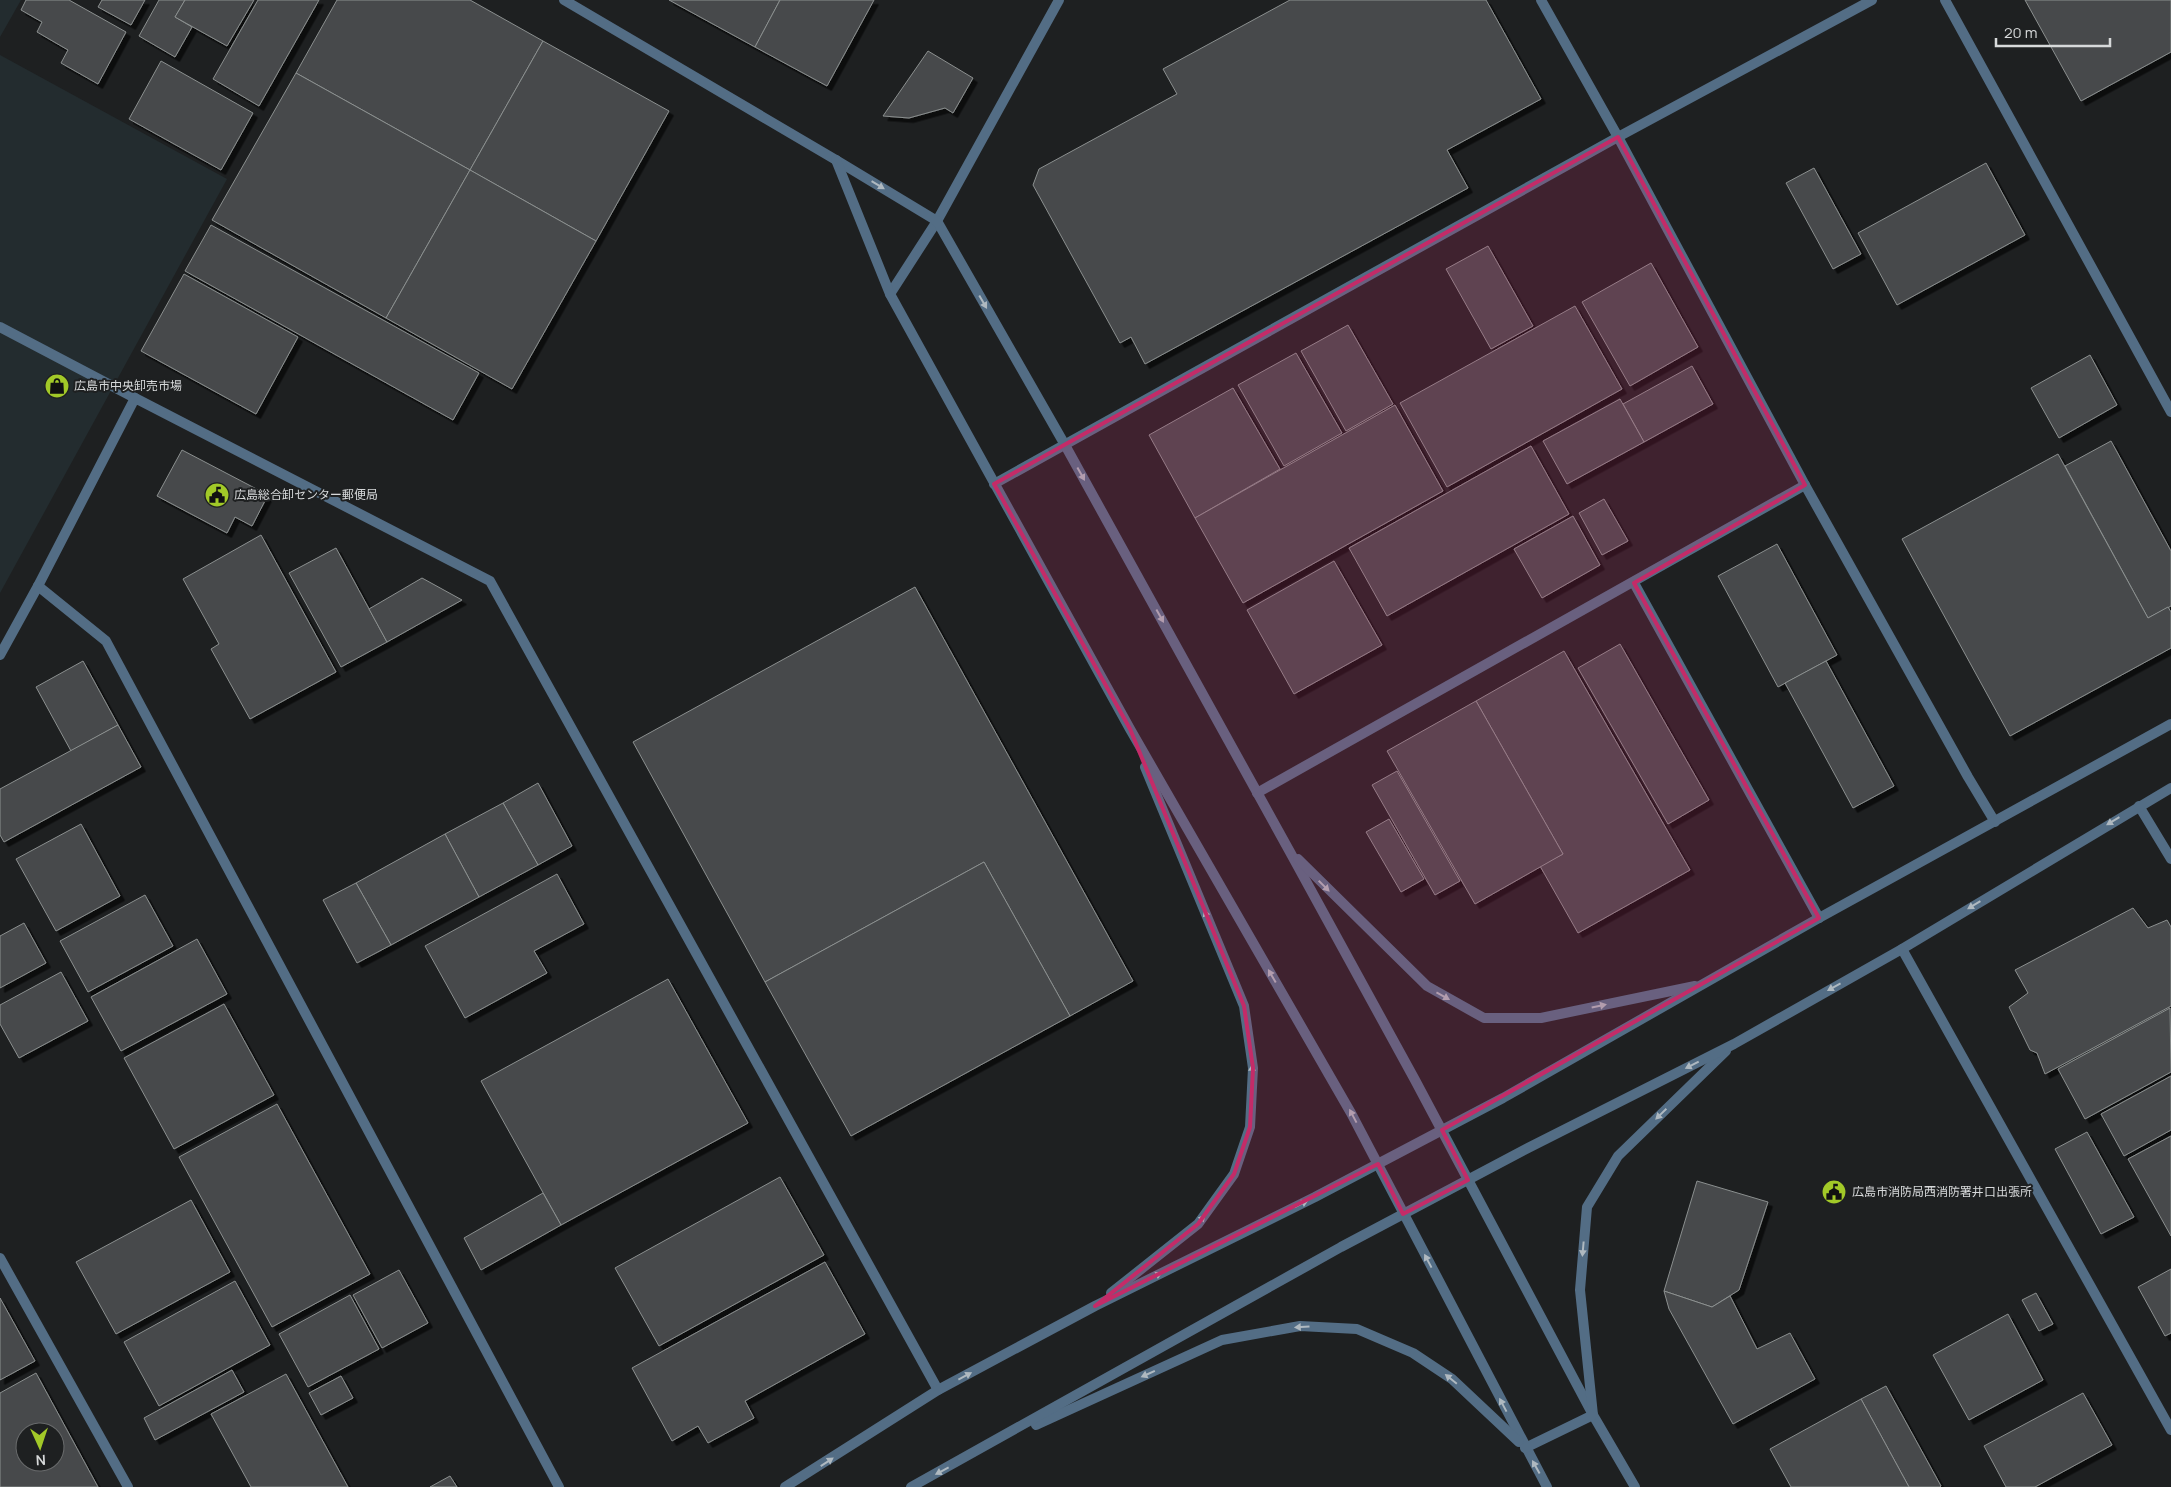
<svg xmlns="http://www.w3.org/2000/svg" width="2171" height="1487" viewBox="0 0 2171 1487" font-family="Manrope,'Noto Sans JP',sans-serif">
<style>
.built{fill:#232c2f}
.building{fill:#474a4b;stroke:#8b8f8f;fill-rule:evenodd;filter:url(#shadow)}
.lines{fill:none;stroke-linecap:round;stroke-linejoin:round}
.service{stroke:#536d85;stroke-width:10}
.minor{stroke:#536d85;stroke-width:10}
.tertiary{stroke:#536d85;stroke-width:10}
.oneway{fill:#afb9c0}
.marked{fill:#c42b68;fill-opacity:0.2;stroke:#c42b68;stroke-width:4;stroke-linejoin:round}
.labels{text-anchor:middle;stroke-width:4;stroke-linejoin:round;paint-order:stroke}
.poi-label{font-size:12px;fill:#d7d9da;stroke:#1e2021;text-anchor:start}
</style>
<defs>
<filter id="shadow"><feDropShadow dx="4.5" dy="4.5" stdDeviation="0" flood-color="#0009"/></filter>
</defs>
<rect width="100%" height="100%" fill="#1e2021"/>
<g class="built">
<polygon points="0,0 21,0 0,37"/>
<polygon points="0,55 227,179 0,593"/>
</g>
<g class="building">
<polygon points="26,0 69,0 126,32 98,84 61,63 68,50 37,32 42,22 21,10"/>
<polygon points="102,0 145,0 131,25 98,7"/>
<polygon points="159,0 185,0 175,17 192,27 175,57 139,36"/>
<polygon points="185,0 254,0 227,46 175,17"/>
<polygon points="258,0 319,0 259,106 213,79"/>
<polygon points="337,0 470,0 543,41 470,170 296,73"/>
<polygon points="669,0 780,0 755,47"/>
<polygon points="780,0 874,0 827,86 755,47"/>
<polygon points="1290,0 1486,0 1541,99 1447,150 1468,188 1145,364 1131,337 1120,343 1033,185 1039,169 1177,94 1163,69"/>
<polygon points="2025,0 2171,0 2171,52 2081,101"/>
<polygon points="543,41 669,111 596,241 470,170"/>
<polygon points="928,51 973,78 953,113 945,108 909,118 883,116"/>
<polygon points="161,61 253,113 221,170 129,119"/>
<polygon points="296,73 470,170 386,318 212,220"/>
<polygon points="1986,163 2025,235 1897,305 1858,233"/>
<polygon points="1814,168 1861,254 1833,269 1786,183"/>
<polygon points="470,170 596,241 512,389 386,318"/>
<polygon points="211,225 479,373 453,420 185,271"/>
<polygon points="1488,246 1533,326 1491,349 1446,269"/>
<polygon points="1651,263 1698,347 1630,386 1582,302"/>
<polygon points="184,274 298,337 256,414 141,351"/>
<polygon points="1575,306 1622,389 1447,487 1400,403"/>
<polygon points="1348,325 1393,404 1346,431 1301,351"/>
<polygon points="1296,353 1342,433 1284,466 1238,385"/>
<polygon points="2090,355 2117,405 2059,438 2031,388"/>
<polygon points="1692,366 1713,404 1644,442 1623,404"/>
<polygon points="1233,388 1280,469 1195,518 1149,435"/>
<polygon points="1620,399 1644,442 1567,484 1543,441"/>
<polygon points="1395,405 1443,491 1243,603 1195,518"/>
<polygon points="2111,441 2171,551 2171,606 2148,618 2065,466"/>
<polygon points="1531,446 1569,514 1387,616 1349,548"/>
<polygon points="182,450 268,495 252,526 235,517 227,533 157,496"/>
<polygon points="2058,454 2148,618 2168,607 2171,612 2171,648 2010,736 1902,539"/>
<polygon points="1604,499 1628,541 1602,555 1579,513"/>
<polygon points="1573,516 1600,565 1542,598 1514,549"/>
<polygon points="261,535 336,672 250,719 211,649 219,644 183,579"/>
<polygon points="1777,544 1837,655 1778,687 1718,576"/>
<polygon points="336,548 387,642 341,667 289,573"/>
<polygon points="1334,561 1382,645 1294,694 1247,610"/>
<polygon points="422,578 462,600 387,642 369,609"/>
<polygon points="915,587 1133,981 1070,1016 984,862 765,982 633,742"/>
<polygon points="1620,644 1709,800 1668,824 1578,668"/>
<polygon points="1564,651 1690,870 1578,933 1540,866 1563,854 1476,701"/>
<polygon points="83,661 118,725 71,751 36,687"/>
<polygon points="1826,661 1894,786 1853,808 1785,683"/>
<polygon points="1476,701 1563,854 1475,904 1387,751"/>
<polygon points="118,725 141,767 4,842 0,835 0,789"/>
<polygon points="1397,771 1460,881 1435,895 1372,785"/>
<polygon points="538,783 572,846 538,865 503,803"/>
<polygon points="503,803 538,865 479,897 445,834"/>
<polygon points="1389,819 1424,879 1401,892 1366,832"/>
<polygon points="81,824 120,896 56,931 16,859"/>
<polygon points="445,834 479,897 391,945 356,883"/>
<polygon points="984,862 1070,1016 851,1136 765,982"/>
<polygon points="557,874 584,924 534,951 547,973 465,1018 425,946"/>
<polygon points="356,883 391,945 357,963 323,900"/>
<polygon points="145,895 173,946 88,992 60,941"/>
<polygon points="2133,908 2148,928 2167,920 2171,927 2171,1006 2045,1074 2037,1053 2030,1050 2009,1007 2028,993 2015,970"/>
<polygon points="24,923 46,963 0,988 0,936"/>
<polygon points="197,939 227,994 121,1051 91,997"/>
<polygon points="61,972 88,1021 19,1058 0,1024 0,1005"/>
<polygon points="668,979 748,1123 561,1225 481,1081"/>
<polygon points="224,1004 274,1095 174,1149 124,1058"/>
<polygon points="2170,1008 2171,1072 2085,1119 2058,1069"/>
<polygon points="2171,1076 2171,1130 2124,1156 2101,1114"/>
<polygon points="277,1104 370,1274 272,1327 179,1157"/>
<polygon points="2087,1132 2134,1217 2101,1234 2055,1149"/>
<polygon points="2171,1136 2171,1236 2128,1159"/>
<polygon points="780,1177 824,1255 659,1346 615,1268"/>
<polygon points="1697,1181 1768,1202 1739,1290 1712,1307 1664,1291"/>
<polygon points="543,1193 561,1225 481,1270 464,1238"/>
<polygon points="191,1200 230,1272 116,1334 76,1262"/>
<polygon points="825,1262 865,1334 745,1401 754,1418 708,1443 698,1426 672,1441 632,1368"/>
<polygon points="2171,1269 2171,1333 2165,1336 2138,1287"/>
<polygon points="399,1270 428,1323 382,1348 353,1295"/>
<polygon points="235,1281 270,1345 159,1406 124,1342"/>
<polygon points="1664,1291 1712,1307 1730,1296 1757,1349 1790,1333 1815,1379 1733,1424 1669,1309"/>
<polygon points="2036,1293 2053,1324 2039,1331 2022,1300"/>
<polygon points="350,1295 379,1349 308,1387 279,1334"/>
<polygon points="0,1298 35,1361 0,1380"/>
<polygon points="2008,1314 2043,1380 1969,1420 1933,1355"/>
<polygon points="232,1370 244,1392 155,1440 144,1418"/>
<path d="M 36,1373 L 98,1487 L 0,1487 L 0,1393 ZM 25,1432 L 55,1432 L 55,1462 L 25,1462 Z"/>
<polygon points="286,1374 348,1487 251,1487 211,1414"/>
<polygon points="341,1376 353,1398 321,1415 309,1393"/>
<polygon points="1886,1386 1941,1486 1940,1487 1909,1487 1861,1399"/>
<polygon points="2083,1393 2112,1445 2035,1487 2006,1487 1984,1446"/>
<polygon points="1861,1399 1909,1487 1791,1487 1770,1449"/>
<polygon points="450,1476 457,1487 430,1487"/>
</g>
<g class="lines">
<polyline class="service" points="0,327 135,398"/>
<g class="minor">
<polyline points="564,0 836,160"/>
<polyline points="1541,0 1618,137 1805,485 1968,777 1995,822"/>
<polyline points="1945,0 2171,412"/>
<polyline points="890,294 937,221 1059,0"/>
<polyline points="994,484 1618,137 1872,0"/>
<polyline points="1634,583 1819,918"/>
<polyline points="38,586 106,641 559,1487"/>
<polyline points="0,655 38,586 135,398 490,581 938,1390"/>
<polyline points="1257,793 1805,485"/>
<polyline points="2139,806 2171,859"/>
<polyline points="0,1258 128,1487"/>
</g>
<g class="tertiary">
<polyline points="836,160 937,221 1065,445 1290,852 1415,1080 1593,1415 1635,1487"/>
<polyline points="836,160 890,294 1130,729 1351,1113 1547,1487"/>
<polyline points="1298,859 1427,986 1484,1018 1541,1018 1695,986"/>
<polyline points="1902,949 2171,1430"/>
<polyline points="1111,1293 1198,1224 1234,1174 1250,1127 1253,1068 1244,1006 1145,767"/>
<polyline points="1036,1425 1222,1340 1300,1326 1357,1329 1413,1353 1452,1379 1519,1442"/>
<polyline points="1525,1448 1593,1415 1580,1290 1587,1207 1618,1156 1726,1051"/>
<polyline points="785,1487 938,1390 1095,1306 1315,1197 1503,1098 1819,918 2171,724"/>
<polyline points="911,1487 1341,1247 1528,1148 1734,1044 1902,949 2171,788"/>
</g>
</g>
<defs><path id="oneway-solid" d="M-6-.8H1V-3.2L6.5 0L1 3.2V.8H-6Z" transform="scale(1.25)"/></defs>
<g class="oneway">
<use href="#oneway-solid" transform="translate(878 185) rotate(31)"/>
<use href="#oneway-solid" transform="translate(983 302) rotate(60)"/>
<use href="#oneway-solid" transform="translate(1081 474) rotate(61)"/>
<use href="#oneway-solid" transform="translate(1160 616) rotate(61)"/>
<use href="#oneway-solid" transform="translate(2113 821) rotate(149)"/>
<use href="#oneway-solid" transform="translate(1324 886) rotate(45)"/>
<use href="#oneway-solid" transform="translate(1974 905) rotate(149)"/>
<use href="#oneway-solid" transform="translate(1207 917) rotate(-112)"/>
<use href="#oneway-solid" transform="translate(1272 976) rotate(-120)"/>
<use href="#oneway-solid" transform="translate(1834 987) rotate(151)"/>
<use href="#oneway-solid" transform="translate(1443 996) rotate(29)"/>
<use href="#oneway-solid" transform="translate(1599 1006) rotate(-12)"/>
<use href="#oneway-solid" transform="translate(1692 1065) rotate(153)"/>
<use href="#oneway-solid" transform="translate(1252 1072) rotate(-90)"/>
<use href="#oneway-solid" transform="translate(1661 1114) rotate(136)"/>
<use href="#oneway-solid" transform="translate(1353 1116) rotate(-118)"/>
<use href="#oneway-solid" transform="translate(1301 1204) rotate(-26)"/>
<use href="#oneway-solid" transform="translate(1200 1221) rotate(-50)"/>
<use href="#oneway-solid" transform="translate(1583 1249) rotate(95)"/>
<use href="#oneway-solid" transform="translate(1428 1261) rotate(-118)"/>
<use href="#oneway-solid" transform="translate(1155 1276) rotate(-26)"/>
<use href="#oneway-solid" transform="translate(1302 1327) rotate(177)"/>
<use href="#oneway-solid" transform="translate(1148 1374) rotate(156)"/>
<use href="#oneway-solid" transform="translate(965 1376) rotate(-28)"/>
<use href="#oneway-solid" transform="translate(1451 1379) rotate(-141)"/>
<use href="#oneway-solid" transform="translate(1503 1405) rotate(-118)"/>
<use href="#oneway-solid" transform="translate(827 1462) rotate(-33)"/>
<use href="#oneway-solid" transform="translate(1536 1467) rotate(-119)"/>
<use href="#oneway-solid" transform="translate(942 1471) rotate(152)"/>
</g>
<path class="marked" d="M 1618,137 L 1805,485 L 1634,583 L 1819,918 L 1442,1130 L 1468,1180 L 1403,1214 L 1378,1164 L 1095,1306 L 1198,1224 L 1234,1174 L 1250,1127 L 1253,1068 L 1244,1006 L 1130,729 L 994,484 Z"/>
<defs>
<symbol id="shop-disc" viewBox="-11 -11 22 22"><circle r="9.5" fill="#a2c928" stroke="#1e2021"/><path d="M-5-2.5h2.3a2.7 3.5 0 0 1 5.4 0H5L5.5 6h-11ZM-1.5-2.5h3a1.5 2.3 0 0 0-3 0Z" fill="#111"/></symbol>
<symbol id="civic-disc" viewBox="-11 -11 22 22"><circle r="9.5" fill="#a2c928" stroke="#1e2021"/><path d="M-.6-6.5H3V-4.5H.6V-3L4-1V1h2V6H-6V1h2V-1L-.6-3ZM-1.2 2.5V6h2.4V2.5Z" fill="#111"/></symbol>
</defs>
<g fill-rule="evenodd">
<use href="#shop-disc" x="43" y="372" width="28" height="28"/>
<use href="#civic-disc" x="203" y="481" width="28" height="28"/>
<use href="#civic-disc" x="1820" y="1178" width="28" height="28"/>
</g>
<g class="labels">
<g class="poi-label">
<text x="74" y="390">広島市中央卸売市場</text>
<text x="234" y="499">広島総合卸センター郵便局</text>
<text x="1852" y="1196">広島市消防局西消防署井口出張所</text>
</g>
</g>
<g transform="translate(40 1447) rotate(177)"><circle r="24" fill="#1e2021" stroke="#686a6b"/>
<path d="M0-4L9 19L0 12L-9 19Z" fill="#a2c928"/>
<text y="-8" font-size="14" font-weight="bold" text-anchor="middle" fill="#d7d9da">N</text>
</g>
<path d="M1996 38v8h114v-8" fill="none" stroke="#d7d9da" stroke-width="2.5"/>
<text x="2004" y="38" font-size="15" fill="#d7d9da" stroke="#1e2021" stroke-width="4" paint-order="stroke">20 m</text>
</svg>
